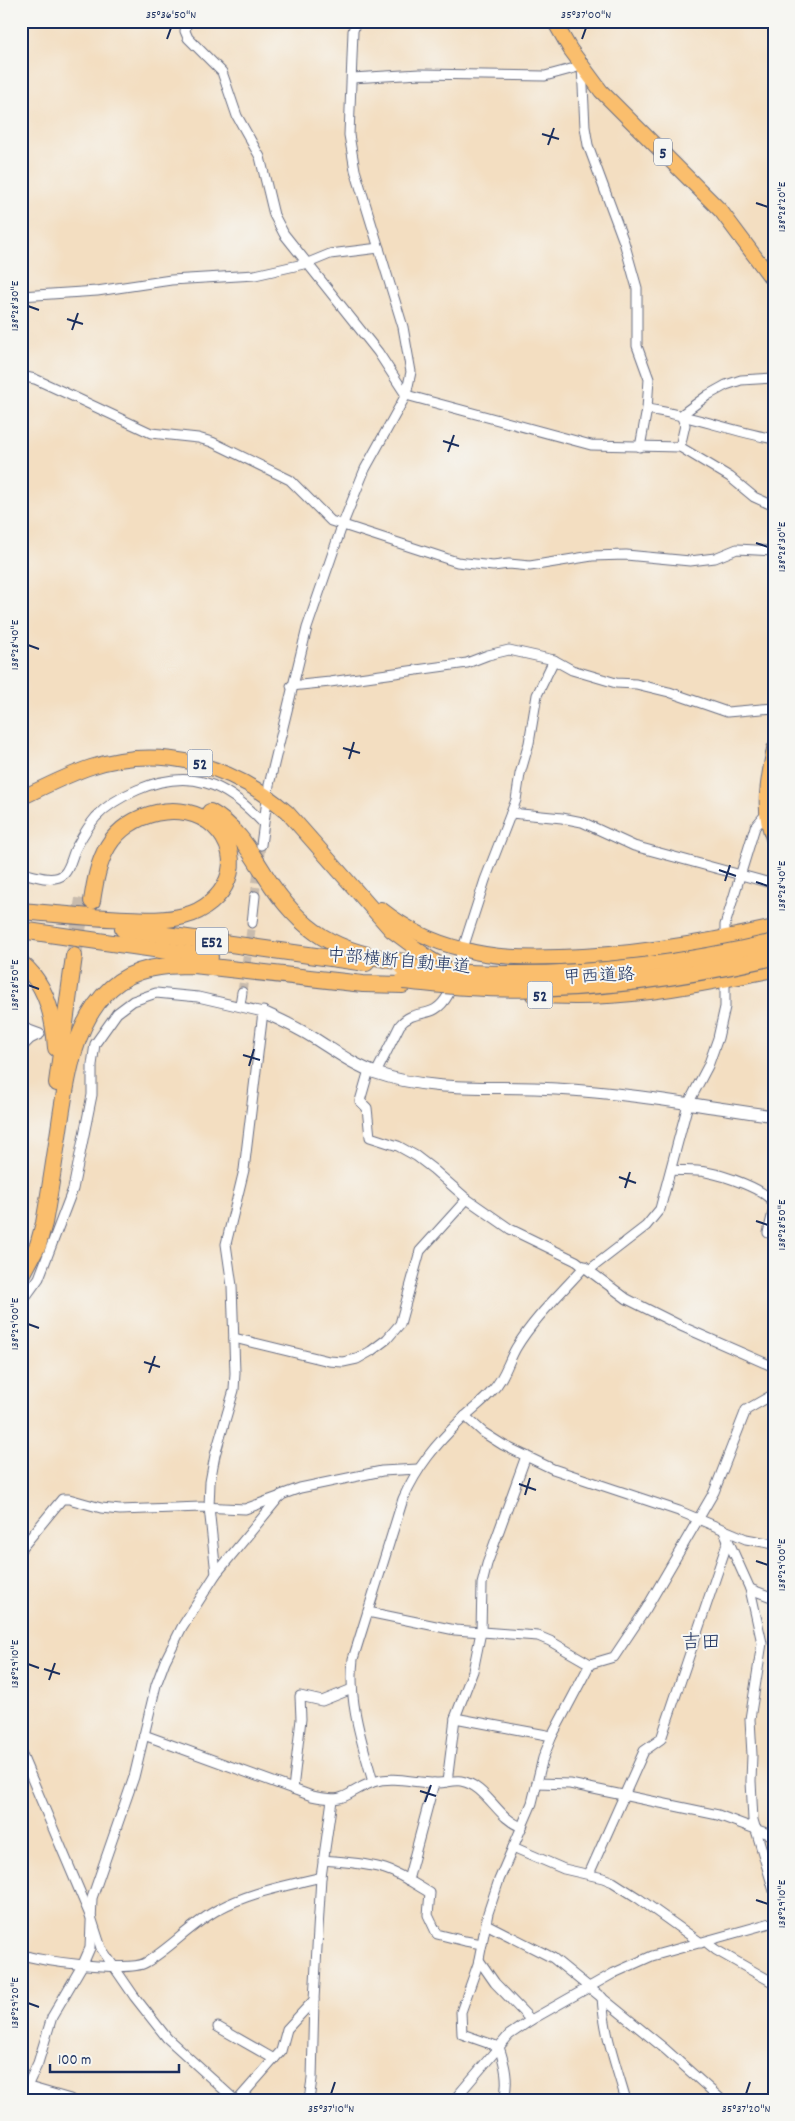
<svg xmlns="http://www.w3.org/2000/svg" width="795" height="2121" viewBox="0 0 795 2121" font-family="Dekko,'Klee One',sans-serif">
<style>
.lines{fill:none;stroke-linecap:round;stroke-linejoin:round}
.minor-tunnel{stroke:#c8bbad;stroke-width:9;stroke-dasharray:9 4.5;stroke-linecap:butt}
.motorway-tunnel{stroke:#c8bbad;stroke-width:16;stroke-dasharray:16 8;stroke-linecap:butt}
.minor-casing{stroke:#676c81;stroke-width:11}
.tertiary-casing{stroke:#676c81;stroke-width:13}
.primary-casing{stroke:#676c81;stroke-width:16}
.trunk-casing{stroke:#676c81;stroke-width:16}
.motorway-casing{stroke:#676c81;stroke-width:18}
.minor{stroke:#fff;stroke-width:9}
.tertiary{stroke:#fff;stroke-width:11}
.primary{stroke:#fabe6d;stroke-width:14}
.trunk{stroke:#fabe6d;stroke-width:14}
.motorway{stroke:#fabe6d;stroke-width:16}
.motorway-bridge-casing{stroke:#676c81;stroke-width:18;stroke-linecap:butt}
.motorway-bridge{stroke:#fabe6d;stroke-width:16}
.ticks{fill:none;stroke:#1b2f5e;stroke-width:2}
.labels{text-anchor:middle;stroke-width:4;stroke-linejoin:round;paint-order:stroke}
.shield{fill:#f6f6f2;stroke:#5d6b8a;stroke-width:1}
.shield-label{font-size:16px;font-weight:bold;fill:#1b2f5e}
.street-label{font-size:18px;fill:#1b2f5e;stroke:#f6f6f2}
.quarter-label{font-size:20px;fill:#1b2f5e;stroke:#f6f6f2}
.neatline{fill:none;stroke:#1b2f5e;stroke-width:2}
.ticks-label{font-size:12px;text-anchor:middle;fill:#1b2f5e}
</style>
<rect width="100%" height="100%" fill="#f6f6f2"/>
<filter id="ink" filterUnits="userSpaceOnUse"><feTurbulence type="fractalNoise" baseFrequency=".02" numOctaves="2"/><feDisplacementMap in="SourceGraphic" scale="10" xChannelSelector="R" yChannelSelector="G"/><feConvolveMatrix kernelMatrix="1 2 1 2 8 2 1 2 1" color-interpolation-filters="sRGB"/></filter>
<filter id="wash" filterUnits="userSpaceOnUse"><feTurbulence type="fractalNoise" baseFrequency=".0096" numOctaves="4" result="noise"/><feDisplacementMap in="SourceGraphic" scale="20" xChannelSelector="R" yChannelSelector="G"/><feGaussianBlur stdDeviation="1.12" result="paint"/><feColorMatrix in="noise" values="0 0 0 0 0 0 0 0 0 0 0 0 0 0 0 0 0 1.4 0 .05"/><feComposite in="paint" operator="in"/></filter>
<g filter="url(#wash)">
<rect width="100%" height="100%" fill="#f3dec1"/>
</g>
<g filter="url(#ink)">
<g class="lines">
<g class="minor-tunnel">
<polyline points="255,896 261,845"/>
<polyline points="242,992 252,923"/>
</g>
<polyline class="motorway-tunnel" points="74,956 83,899"/>
<defs>
<g id="minor">
<polyline points="187,21 185,31 188,38 222,72 237,116 260,157 274,215 284,234 378,352 406,395 591,445 680,447 730,477 754,497 774,506"/>
<polyline points="352,78 420,74 545,76 582,66 585,127 588,145 624,242 637,288 637,346 649,379 647,409 640,447"/>
<polyline points="21,296 97,291 171,280 255,275 308,263 330,254 379,248"/>
<polyline points="21,376 35,379 70,395 151,433 198,438 212,442 290,480 331,521 457,562 493,566 509,564 530,566 592,556 626,555 690,561 715,558 737,549 774,551"/>
<path d="M 647,409 C 690,415 731,431 774,439"/>
<polyline points="680,447 685,425 681,415 708,395 726,385 741,380 774,378"/>
<polyline points="291,686 330,682 467,663 488,655 509,650 554,660 572,670 616,683 636,684 669,692 727,712 774,708"/>
<polyline points="511,813 562,818 582,822 634,846 774,884"/>
<polyline points="261,845 269,785 307,628 342,526 365,469 406,395 411,372 403,327 355,170 349,135 353,31 356,21"/>
<path d="M 23,873 C 35,876 54,883 64,874 C 71,867 72,854 77,846 C 82,837 89,825 96,817 C 107,805 123,796 137,790 C 190,767 226,783 263,823"/>
<polyline points="252,923 255,896"/>
<polyline points="725,938 725,925 755,827 766,814"/>
<polyline points="240,1005 242,992"/>
<polyline points="21,1027 40,1034 30,1039 21,1048"/>
<polyline points="369,1070 360,1101 367,1108 370,1137 398,1146 416,1156 433,1169 467,1199 510,1229 576,1261 627,1299 683,1327 774,1367"/>
<path d="M 376,1073 L 400,1025 C 416,1006 433,1022 448,995 L 485,880 L 516,800 L 520,774 L 529,743 L 537,695 L 554,660"/>
<path d="M 671,1170 C 682,1171 694,1170 706,1172 C 722,1175 768,1189 774,1205"/>
<polyline points="768,1233 774,1208"/>
<polyline points="589,1270 646,1226 660,1209 688,1104 708,1066 718,1038 725,1007 725,980"/>
<polyline points="21,1303 39,1278 73,1189 92,1095 92,1065 95,1044 117,1013 133,1001 156,993 198,997 263,1012 244,1170 226,1244 232,1286 235,1373 234,1390 215,1455 210,1482 209,1507 216,1574"/>
<polyline points="234,1338 329,1361 343,1362 357,1359 371,1351 387,1339 400,1324 420,1251 467,1199"/>
<polyline points="465,1416 484,1433 503,1445 553,1469 679,1511 746,1539 774,1544"/>
<polyline points="723,1529 750,1589 762,1643 750,1719 752,1755 751,1781 753,1820 774,1891"/>
<polyline points="21,1549 62,1499 69,1499 101,1508 120,1510 201,1507 245,1509 281,1496"/>
<polyline points="750,1589 774,1598"/>
<polyline points="368,1612 455,1630 538,1636 550,1641 590,1664 614,1657 646,1609 714,1492 746,1410 774,1394"/>
<polyline points="455,1718 552,1736"/>
<path d="M 144,1735 L 312,1796 C 350,1804 343,1793 373,1782 C 395,1775 417,1784 438,1783 C 446,1783 453,1780 461,1781 C 487,1785 497,1819 522,1827"/>
<polyline points="21,1753 92,1920 101,1948 134,1996 167,2038 235,2100"/>
<path d="M 373,1782 C 362,1742 348,1702 353,1659 L 403,1499 C 417,1467 436,1444 461,1420 C 471,1410 483,1402 492,1391 C 504,1379 508,1362 516,1348 C 534,1318 562,1292 585,1266"/>
<polyline points="447,1782 455,1718 473,1671 481,1632 482,1584 487,1564 526,1456"/>
<polyline points="537,1783 570,1784 718,1815 774,1836"/>
<polyline points="293,1789 301,1719 300,1696 322,1701 352,1689"/>
<polyline points="513,1847 564,1869 603,1878 613,1882 638,1898 701,1943"/>
<path d="M 323,1860 C 343,1862 365,1863 385,1869 C 401,1874 416,1885 430,1893 L 428,1915 L 437,1934 L 465,1941 L 482,1944"/>
<polyline points="589,1874 644,1751 661,1739 728,1541"/>
<polyline points="408,1880 434,1783"/>
<polyline points="486,1924 553,1958 665,2049 722,2100"/>
<polyline points="706,1942 716,1950 774,1983"/>
<path d="M 21,1954 C 38,1962 130,1972 145,1963 C 171,1948 192,1923 219,1909 C 250,1892 287,1886 321,1877"/>
<polyline points="479,1960 495,1983 531,2020"/>
<path d="M 602,1997 C 604,2033 616,2065 626,2100"/>
<polyline points="218,2027 274,2059"/>
<polyline points="21,2099 38,2063 52,2017 83,1964 90,1948 92,1898 134,1777 156,1685 165,1661 182,1627 216,1574 281,1495 300,1488 382,1471 418,1469"/>
<polyline points="238,2100 281,2051 287,2029 314,2000"/>
<polyline points="309,2100 312,2079 314,2000 321,1877 332,1800"/>
<polyline points="454,2100 509,2035 531,2020 614,1973 652,1956 774,1922"/>
<path d="M 504,2100 C 509,2081 505,2065 499,2047 L 462,2034 L 461,2012 L 478,1964 L 488,1913 L 499,1880 L 532,1803 L 543,1758 L 552,1736 L 590,1664"/>
</g>
<g id="tertiary">
<path d="M 263,1012 C 281,1020 300,1029 317,1040 C 336,1052 354,1065 376,1073 C 433,1093 497,1085 556,1089 C 629,1093 702,1106 774,1116"/>
<polyline points="21,2089 32,2089 70,2100"/>
</g>
<g id="primary">
<polyline points="554,21 570,49 601,91 721,211 774,282"/>
<path d="M 774,749 C 768,781 761,810 774,841"/>
</g>
<g id="trunk">
<path d="M 21,798 C 44,787 67,775 91,767 C 162,744 232,765 287,812 L 391,930 L 429,958 L 453,972"/>
<path d="M 381,909 C 405,928 432,942 462,949 C 494,958 527,958 560,957 C 632,955 703,943 774,927"/>
<path d="M 533,995 C 613,1003 695,986 774,970"/>
</g>
<g id="motorway">
<path d="M 210,812 C 236,826 250,851 265,875 C 301,933 336,953 404,962"/>
<path d="M 21,911 C 57,914 92,918 127,919 C 146,920 166,921 184,916 C 225,906 249,859 214,826 C 183,798 128,812 108,846 C 98,863 95,882 92,901"/>
<polyline points="123,929 366,963"/>
<polyline points="21,930 210,957"/>
<path d="M 21,963 C 46,983 54,1017 56,1048"/>
<polyline points="57,1083 74,956"/>
<path d="M 21,1277 L 38,1245 L 44,1223 C 49,1196 53,1170 57,1143 C 65,1092 70,1025 111,988 C 134,967 165,965 194,965 L 363,984 L 403,985"/>
</g>
</defs>
<use href="#minor" class="minor-casing"/>
<use href="#tertiary" class="tertiary-casing"/>
<use href="#primary" class="primary-casing"/>
<use href="#trunk" class="trunk-casing"/>
<use href="#motorway" class="motorway-casing"/>
<use href="#minor" class="minor"/>
<use href="#tertiary" class="tertiary"/>
<use href="#primary" class="primary"/>
<use href="#trunk" class="trunk"/>
<use href="#motorway" class="motorway"/>
<defs>
<g id="motorway-bridge">
<path d="M 403,967 C 425,969 446,972 468,973 C 571,978 674,966 774,942"/>
<path d="M 403,981 C 424,983 446,986 467,987 C 570,994 674,980 774,957"/>
</g>
</defs>
<use href="#motorway-bridge" class="motorway-bridge-casing"/>
<use href="#motorway-bridge" class="motorway-bridge"/>
</g>
</g>
<path class="ticks" d="M 167,39 L 171,28M 582,39 L 586,28M 542,134 L 559,139M 548,145 L 554,128M 756,203 L 768,207M 28,306 L 39,310M 67,319 L 83,324M 72,330 L 78,313M 443,441 L 459,446M 448,452 L 454,435M 756,543 L 768,547M 28,645 L 39,649M 343,748 L 360,753M 349,759 L 354,742M 719,870 L 736,876M 725,881 L 730,865M 756,882 L 768,886M 28,985 L 39,989M 243,1055 L 260,1060M 249,1066 L 254,1049M 619,1177 L 636,1183M 625,1188 L 630,1172M 756,1221 L 768,1225M 28,1324 L 39,1328M 144,1362 L 160,1367M 149,1373 L 155,1356M 519,1484 L 536,1490M 525,1495 L 530,1478M 756,1561 L 768,1565M 28,1664 L 39,1668M 44,1669 L 60,1674M 49,1680 L 55,1663M 420,1791 L 436,1796M 425,1802 L 431,1785M 756,1900 L 768,1904M 28,2003 L 39,2007M 331,2094 L 335,2082M 746,2094 L 750,2082"/>
<g class="labels">
<g class="shield">
<rect x="654" y="138.5" width="18" height="27" rx="4"/>
<rect x="187.5" y="749.5" width="25" height="27" rx="4"/>
<rect x="196" y="927.5" width="32" height="27" rx="4"/>
<rect x="527.5" y="981.5" width="25" height="27" rx="4"/>
</g>
<g class="shield-label">
<text x="663" y="158">5</text>
<text x="200" y="769">52</text>
<text x="212" y="947">E52</text>
<text x="540" y="1001">52</text>
</g>
<g class="street-label">
<text transform="translate(399 960) rotate(5)" y="6">中部横断自動車道</text>
<text transform="translate(599 975) rotate(-3)" y="6">甲西道路</text>
</g>
<g class="quarter-label">
<text x="701" y="1648">吉田</text>
</g>
</g>
<rect width="795" height="2121" fill="none" stroke="#f6f6f2" stroke-width="55"/>
<path d="M50 2064v8h129v-8" fill="none" stroke="#1b2f5e" stroke-width="2.5"/>
<text x="58" y="2064" font-size="15" fill="#1b2f5e" stroke="#f6f6f2" stroke-width="4" paint-order="stroke">100 m</text>
<rect x="28" y="28" width="740" height="2066" class="neatline"/>
<g class="ticks-label">
<text x="171" y="18">35°36'50"N</text>
<text x="586" y="18">35°37'00"N</text>
<text transform="translate(781 207) rotate(-90)" y="4">138°28'20"E</text>
<text transform="translate(14 306) rotate(-90)" y="4">138°28'30"E</text>
<text transform="translate(781 547) rotate(-90)" y="4">138°28'30"E</text>
<text transform="translate(14 645) rotate(-90)" y="4">138°28'40"E</text>
<text transform="translate(781 886) rotate(-90)" y="4">138°28'40"E</text>
<text transform="translate(14 985) rotate(-90)" y="4">138°28'50"E</text>
<text transform="translate(781 1225) rotate(-90)" y="4">138°28'50"E</text>
<text transform="translate(14 1324) rotate(-90)" y="4">138°29'00"E</text>
<text transform="translate(781 1565) rotate(-90)" y="4">138°29'00"E</text>
<text transform="translate(14 1664) rotate(-90)" y="4">138°29'10"E</text>
<text transform="translate(781 1904) rotate(-90)" y="4">138°29'10"E</text>
<text transform="translate(14 2003) rotate(-90)" y="4">138°29'20"E</text>
<text x="331" y="2112">35°37'10"N</text>
<text x="746" y="2112">35°37'20"N</text>
</g>
</svg>
